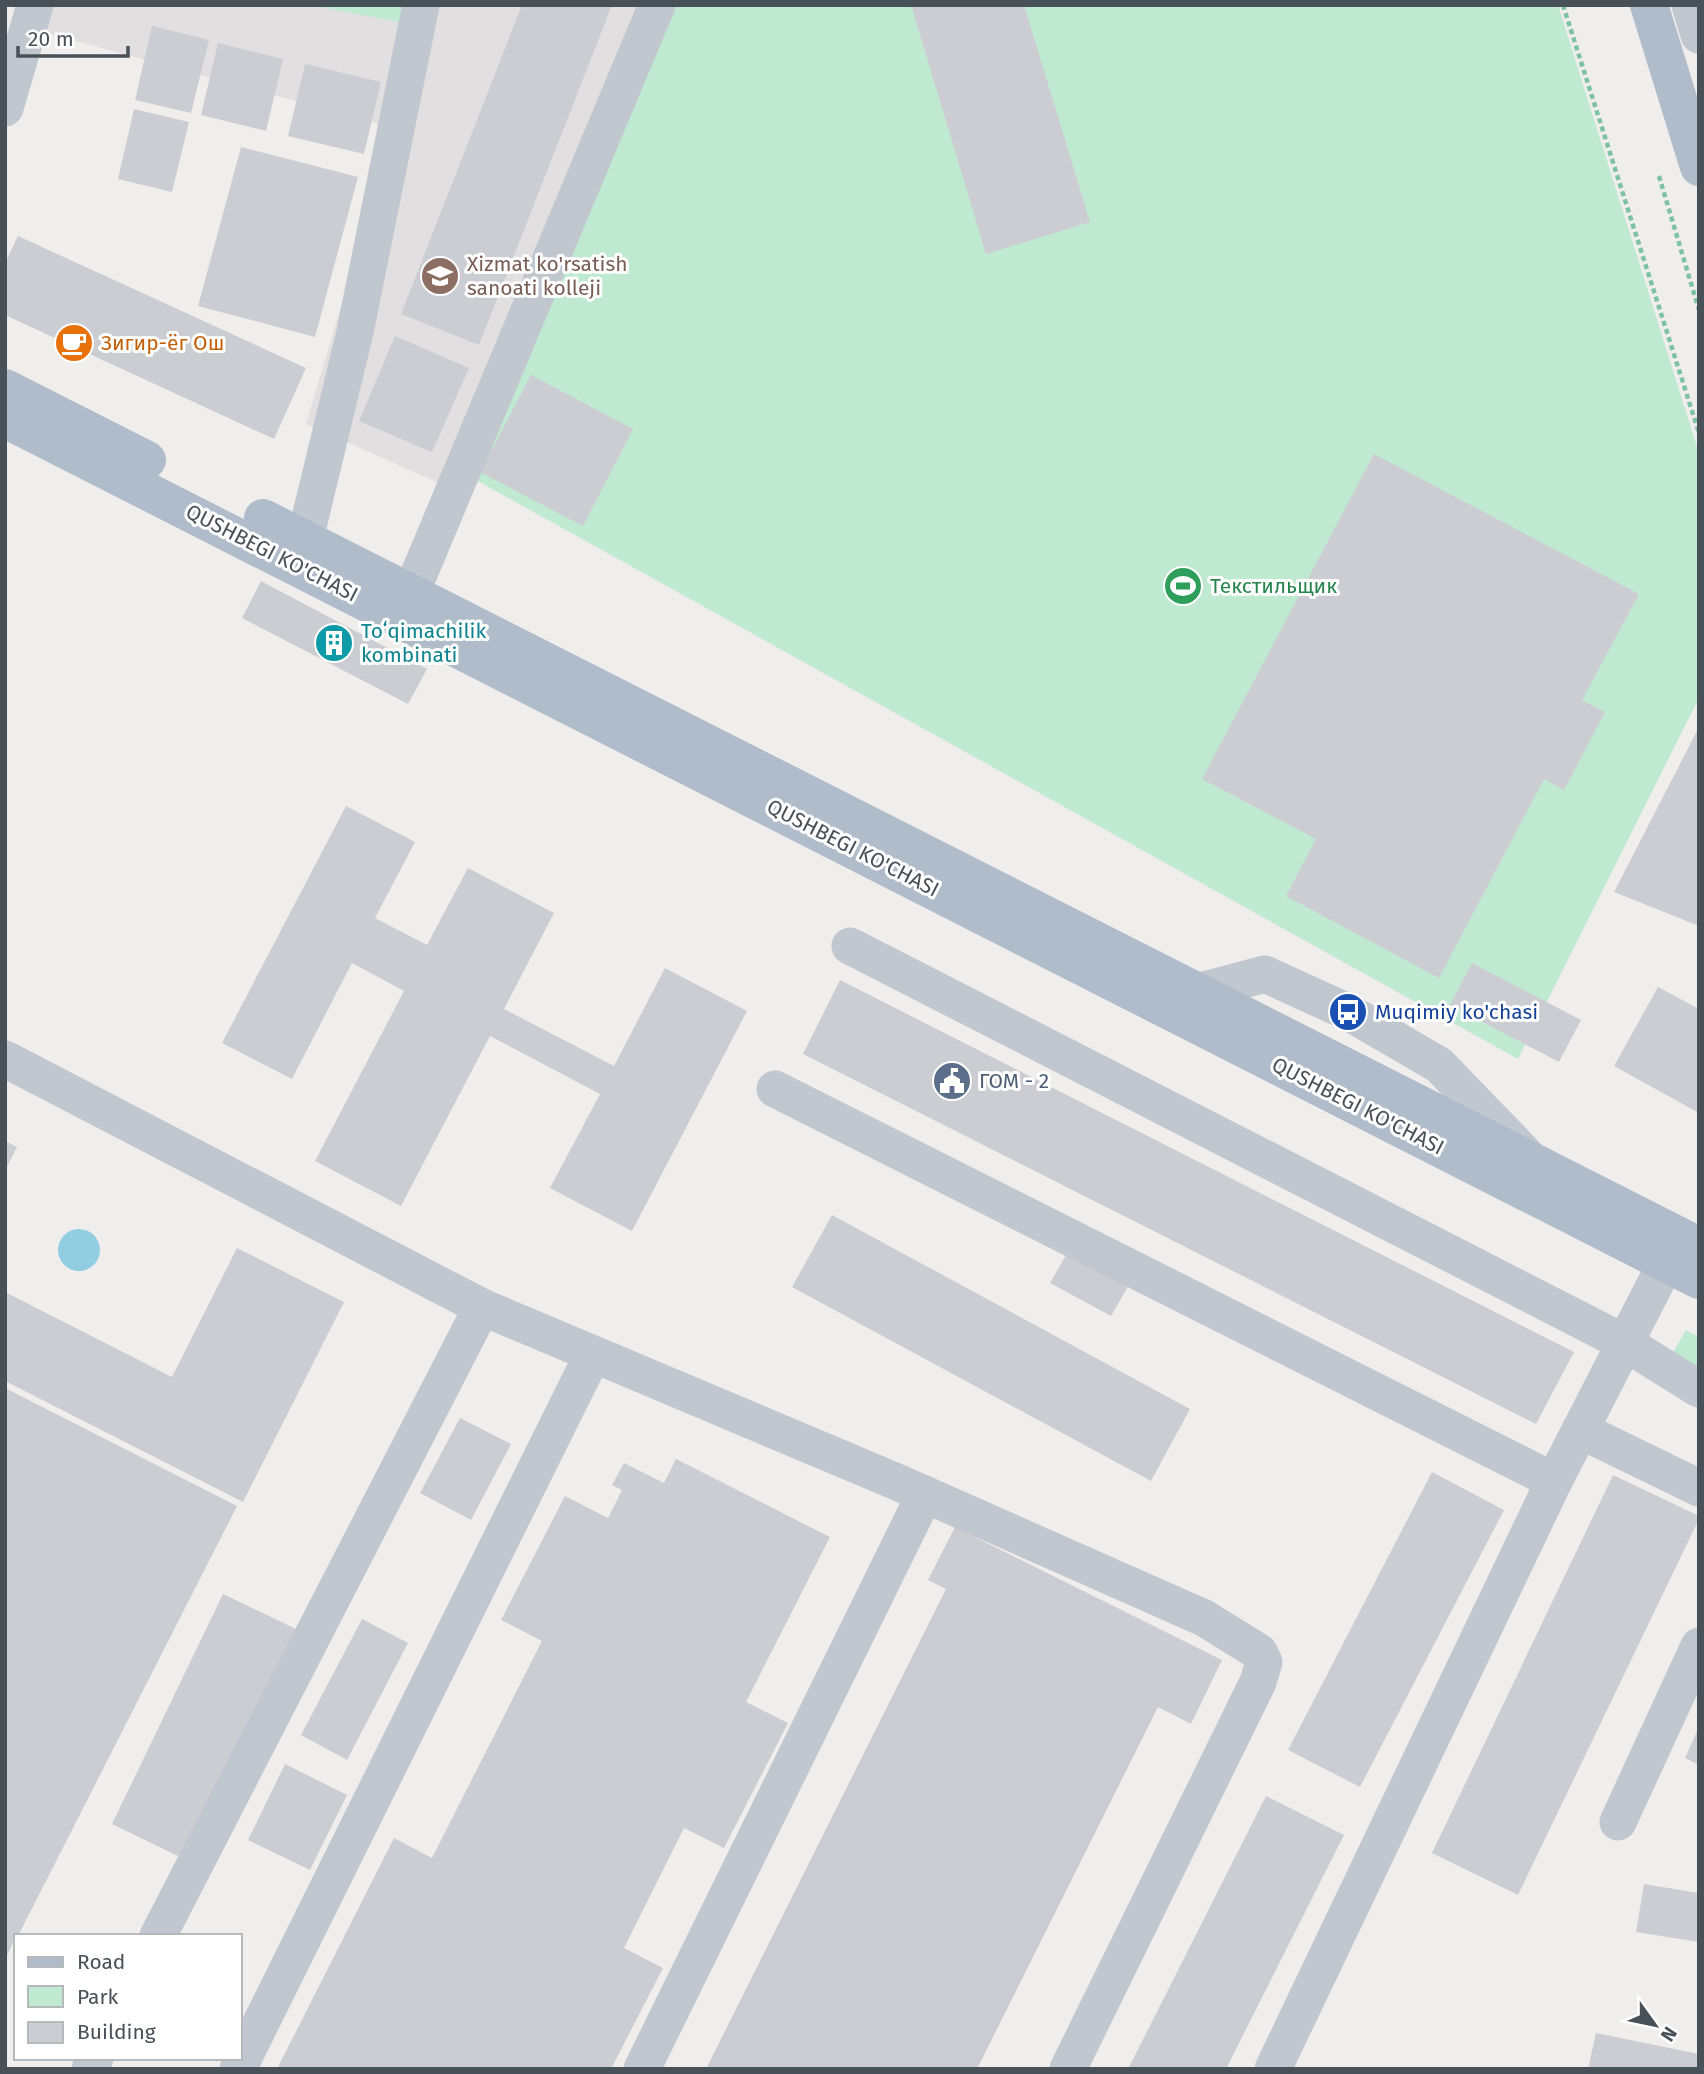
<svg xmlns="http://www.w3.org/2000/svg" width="1704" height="2074" viewBox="0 0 1704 2074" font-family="'Fira Sans',sans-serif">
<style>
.education{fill:#e1dfdf}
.green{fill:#c0e9d1}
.water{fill:#92cee1}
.building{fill:#cccdd2}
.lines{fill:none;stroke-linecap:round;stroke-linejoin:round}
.path{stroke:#7dc3a2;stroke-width:4.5;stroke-dasharray:5 3.5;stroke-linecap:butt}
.minor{stroke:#c0c7ce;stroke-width:37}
.major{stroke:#b0bcc9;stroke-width:38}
.labels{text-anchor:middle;stroke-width:6;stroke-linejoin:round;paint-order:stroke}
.education-label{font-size:21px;fill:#785e54;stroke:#fff;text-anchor:start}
.food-label{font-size:21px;fill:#c56008;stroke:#fff;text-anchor:start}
.street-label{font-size:21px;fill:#485058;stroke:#fff}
.leisure-label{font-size:21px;fill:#27864d;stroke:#fff;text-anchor:start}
.culture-label{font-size:21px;fill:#0d838f;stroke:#fff;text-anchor:start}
.transit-label{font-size:21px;fill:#164399;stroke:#fff;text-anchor:start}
.service-label{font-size:21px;fill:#4e5e75;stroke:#fff;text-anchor:start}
</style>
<rect width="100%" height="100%" fill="#f0eded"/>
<polygon class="education" points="45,5 645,5 441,484 306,424 394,128 39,31"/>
<g class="green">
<polygon points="309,5 402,5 399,22"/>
<polygon points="667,5 1558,5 1699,453 1699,698 1518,1059 467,475"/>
<polygon points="1686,1330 1699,1337 1699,1368 1672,1354"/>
</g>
<circle class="water" cx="79" cy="1250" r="21"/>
<g class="building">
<polygon points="522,5 612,5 479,345 401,314"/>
<polygon points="911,5 1024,5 1090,222 986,254"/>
<polygon points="152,26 209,40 191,113 135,100"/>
<polygon points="218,43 283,59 266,131 201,115"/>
<polygon points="305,64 381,82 364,154 288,136"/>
<polygon points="134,109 189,122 172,192 118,179"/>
<polygon points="241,147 358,177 315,337 198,306"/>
<polygon points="18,236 306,368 274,439 5,315 5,263"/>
<polygon points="395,336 469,368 432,452 359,421"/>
<polygon points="531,375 633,429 583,526 480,472"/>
<polygon points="1374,454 1639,594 1582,700 1605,712 1564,790 1544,779 1439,978 1286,896 1316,839 1202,779"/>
<polygon points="261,581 427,669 408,704 242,618"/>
<polygon points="1699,727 1699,926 1614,892"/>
<polygon points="346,806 415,842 375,918 427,945 468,868 554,913 504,1009 614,1066 665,968 747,1011 632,1231 550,1188 600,1094 490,1036 401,1206 315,1161 404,991 352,963 292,1079 222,1043"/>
<polygon points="1472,963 1581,1020 1559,1062 1450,1005"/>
<polygon points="840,980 1574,1352 1536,1424 803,1054"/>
<polygon points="1658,987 1699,1009 1699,1113 1614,1066"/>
<polygon points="5,1141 17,1147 5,1171"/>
<polygon points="832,1215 1190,1409 1151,1481 792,1287"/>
<polygon points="237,1248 344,1302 243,1502 5,1381 5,1292 172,1377"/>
<polygon points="1069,1250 1130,1283 1111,1316 1050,1283"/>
<polygon points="5,1388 237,1506 18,1936 16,1936 5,1960"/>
<polygon points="460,1418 511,1444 471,1520 420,1493"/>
<polygon points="676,1459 830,1537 746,1702 788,1723 724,1848 684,1828 624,1948 663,1968 611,2069 277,2069 394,1838 432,1858 542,1641 501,1620 565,1496 608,1518 622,1490 612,1485 624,1463 664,1483"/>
<polygon points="1432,1472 1504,1510 1360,1787 1288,1750"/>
<polygon points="1613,1475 1699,1516 1699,1519 1518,1895 1432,1853"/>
<polygon points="955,1527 1222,1660 1191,1724 1158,1707 977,2069 706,2069 946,1589 928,1580"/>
<polygon points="223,1594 296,1629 184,1859 112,1824"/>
<polygon points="362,1619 408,1643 347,1760 301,1735"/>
<polygon points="1699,1727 1699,1765 1685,1758"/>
<polygon points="285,1764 347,1795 310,1870 248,1840"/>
<polygon points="1266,1796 1344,1835 1226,2069 1128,2069"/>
<polygon points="1644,1884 1699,1893 1699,1942 1636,1932"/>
<polygon points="1596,2033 1699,2054 1699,2069 1588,2069"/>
</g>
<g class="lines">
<g class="path">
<polyline points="1563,5 1699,433"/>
<polyline points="1659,176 1699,310"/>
</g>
<g class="minor">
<polyline points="1690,5 1699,35"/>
<polyline points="5,108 35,5"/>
<polyline points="305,539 355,332 421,5"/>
<polyline points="411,593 657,5"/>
<polyline points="850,946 1625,1343 1699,1389"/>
<polyline points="1197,992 1265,974 1348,1012 1439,1065 1527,1156"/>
<polyline points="5,1059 482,1307 897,1482 1204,1618 1259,1652 1264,1662 1258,1682 1068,2069"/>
<polyline points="775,1089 1554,1481"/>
<polyline points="1580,1430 1699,1488"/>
<polyline points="1618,1822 1699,1646"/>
<polyline points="158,1936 482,1307"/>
<polyline points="90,2069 95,2058"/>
<polyline points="238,2069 593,1354"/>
<polyline points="642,2069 925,1494"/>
<polyline points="1273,2069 1554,1481 1666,1263"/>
</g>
<g class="major">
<polyline points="1649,5 1699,167"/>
<polyline points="5,388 147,460"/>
<polyline points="5,419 1699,1280"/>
<polyline points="263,518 1699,1246"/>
</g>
</g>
<defs>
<symbol id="university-disc" viewBox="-11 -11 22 22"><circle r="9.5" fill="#8d6e63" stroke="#fff"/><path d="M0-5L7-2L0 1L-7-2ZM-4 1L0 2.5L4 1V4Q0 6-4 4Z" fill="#fff"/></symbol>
<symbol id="cafe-disc" viewBox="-11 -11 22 22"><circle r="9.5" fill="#e8710a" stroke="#fff"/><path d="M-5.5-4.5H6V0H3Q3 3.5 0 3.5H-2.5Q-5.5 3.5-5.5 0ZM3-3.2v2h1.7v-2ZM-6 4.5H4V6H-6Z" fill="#fff"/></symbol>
<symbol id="stadium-disc" viewBox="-11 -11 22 22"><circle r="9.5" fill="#2e9e5b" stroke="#fff"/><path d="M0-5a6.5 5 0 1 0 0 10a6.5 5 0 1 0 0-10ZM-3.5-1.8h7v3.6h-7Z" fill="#fff"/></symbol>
<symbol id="building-disc" viewBox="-11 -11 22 22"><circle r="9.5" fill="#0f9aa8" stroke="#fff"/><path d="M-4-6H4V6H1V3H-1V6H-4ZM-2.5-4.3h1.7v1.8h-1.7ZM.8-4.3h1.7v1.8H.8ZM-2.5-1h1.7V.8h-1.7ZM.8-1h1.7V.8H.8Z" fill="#fff"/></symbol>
<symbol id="bus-disc" viewBox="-11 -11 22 22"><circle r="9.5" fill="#1a4fb4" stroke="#fff"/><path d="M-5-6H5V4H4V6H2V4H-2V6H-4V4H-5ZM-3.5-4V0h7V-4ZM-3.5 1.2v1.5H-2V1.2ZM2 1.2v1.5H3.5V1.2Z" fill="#fff"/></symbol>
<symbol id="civic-disc" viewBox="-11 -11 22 22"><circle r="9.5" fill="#5c6f8a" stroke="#fff"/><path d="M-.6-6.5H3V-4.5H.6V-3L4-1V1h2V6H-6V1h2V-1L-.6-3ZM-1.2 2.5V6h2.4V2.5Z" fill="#fff"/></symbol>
</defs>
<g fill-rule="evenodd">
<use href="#university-disc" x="418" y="254" width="44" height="44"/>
<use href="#cafe-disc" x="52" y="321" width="44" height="44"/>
<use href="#stadium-disc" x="1161" y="564" width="44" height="44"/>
<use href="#building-disc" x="312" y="621" width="44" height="44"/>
<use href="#bus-disc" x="1326" y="990" width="44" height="44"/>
<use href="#civic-disc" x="930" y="1059" width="44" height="44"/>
</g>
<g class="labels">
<g class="education-label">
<text x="467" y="271">Xizmat ko'rsatish<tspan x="467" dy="24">sanoati kolleji</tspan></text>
</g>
<g class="food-label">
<text x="101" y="350">Зигир-ёг Ош</text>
</g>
<g class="street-label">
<text transform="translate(272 553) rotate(27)" y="7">QUSHBEGI KO'CHASI</text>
<text transform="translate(853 848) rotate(27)" y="7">QUSHBEGI KO'CHASI</text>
<text transform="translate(1358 1106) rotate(27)" y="7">QUSHBEGI KO'CHASI</text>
</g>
<g class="leisure-label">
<text x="1210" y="593">Текстильщик</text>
</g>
<g class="culture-label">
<text x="361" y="638">Toʻqimachilik<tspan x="361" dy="24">kombinati</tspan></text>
</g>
<g class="transit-label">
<text x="1375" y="1019">Muqimiy ko'chasi</text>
</g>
<g class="service-label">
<text x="979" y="1088">ГОМ - 2</text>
</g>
</g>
<rect width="1704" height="2074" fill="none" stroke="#485058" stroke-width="14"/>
<rect x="14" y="1934" width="228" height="126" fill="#ffffff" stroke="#b6b9bc" stroke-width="2"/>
<rect x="28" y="1957" width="35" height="10" fill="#b0bcc9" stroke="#b6b9bc" stroke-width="2"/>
<text x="77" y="1969" font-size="21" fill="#485058">Road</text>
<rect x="28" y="1986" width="35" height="21" fill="#c0e9d1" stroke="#b6b9bc" stroke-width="2"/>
<text x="77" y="2004" font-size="21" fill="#485058">Park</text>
<rect x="28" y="2022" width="35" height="21" fill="#cccdd2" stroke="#b6b9bc" stroke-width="2"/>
<text x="77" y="2039" font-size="21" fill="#485058">Building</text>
<g transform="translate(1655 2025) rotate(123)" stroke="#ffffff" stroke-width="5" paint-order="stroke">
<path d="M0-5L12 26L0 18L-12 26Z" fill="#485058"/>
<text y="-10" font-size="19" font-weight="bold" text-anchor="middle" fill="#485058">N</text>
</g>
<path d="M18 46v10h110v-10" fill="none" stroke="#485058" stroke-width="3.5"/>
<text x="28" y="46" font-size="21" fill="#485058" stroke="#ffffff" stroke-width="5" paint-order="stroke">20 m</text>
</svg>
